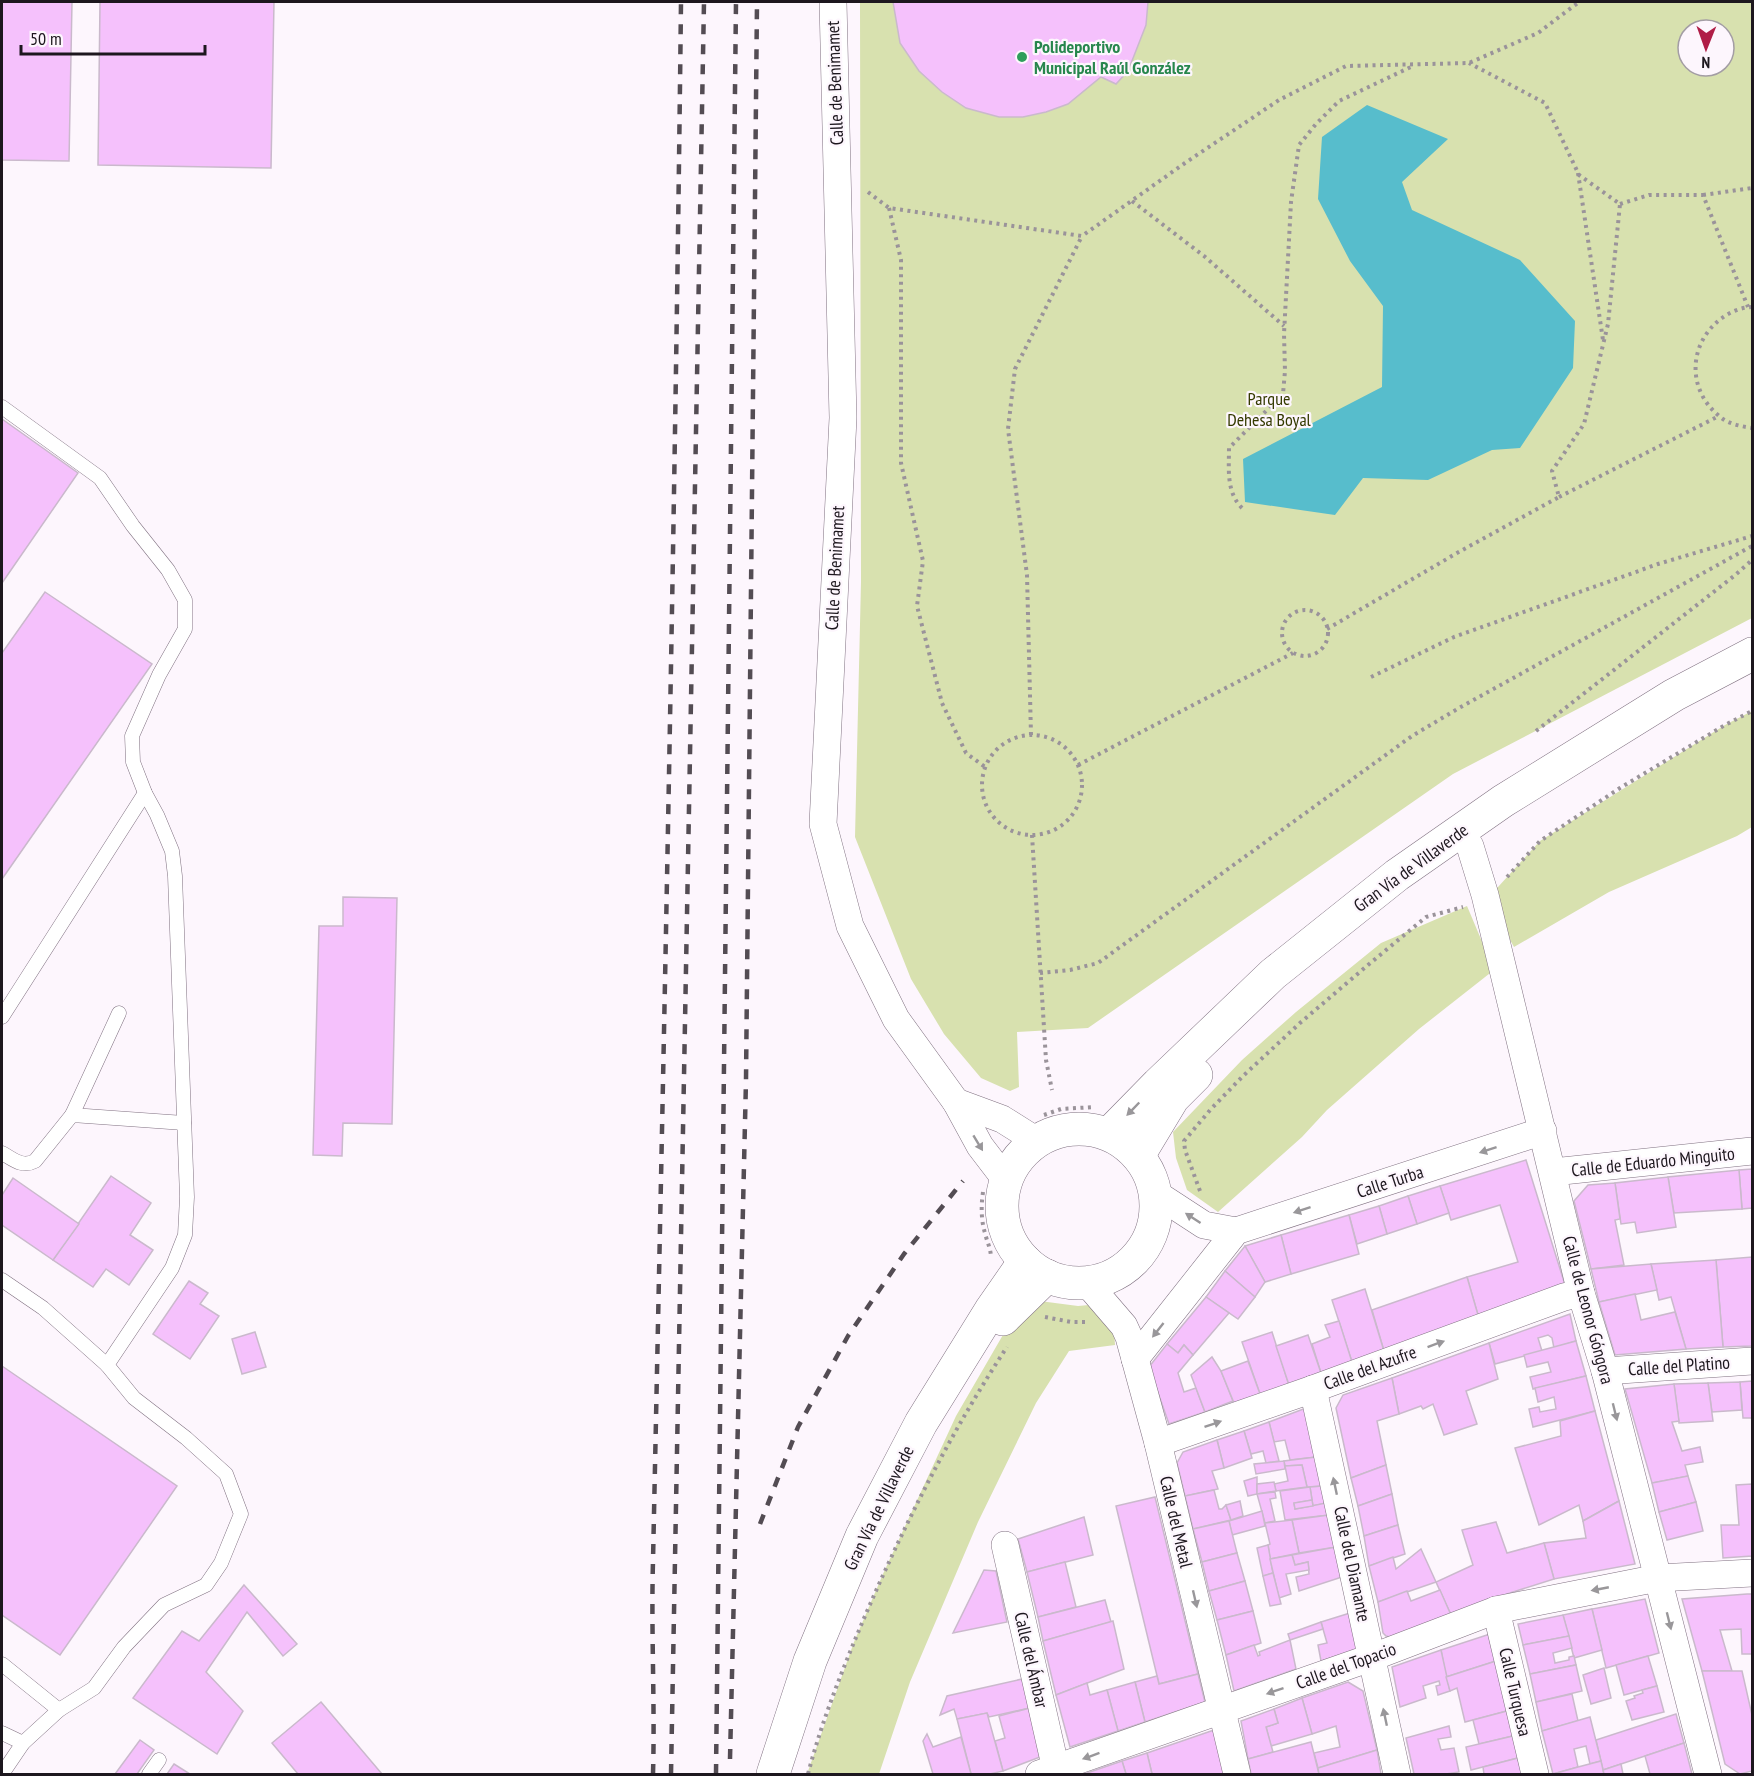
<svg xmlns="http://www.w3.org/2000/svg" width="1754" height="1776" viewBox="0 0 1754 1776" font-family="'PT Sans Narrow',sans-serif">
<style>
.green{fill:#d8e1af;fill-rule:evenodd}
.water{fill:#57bdcc}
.building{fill:#f5c1fc;stroke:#cab9cc;stroke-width:1.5}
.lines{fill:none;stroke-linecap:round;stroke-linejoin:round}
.service-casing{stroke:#817282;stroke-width:15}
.minor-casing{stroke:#817282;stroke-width:28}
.tertiary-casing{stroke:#817282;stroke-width:34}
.path{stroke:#9a939a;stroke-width:4;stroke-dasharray:3 4.5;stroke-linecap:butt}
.service{stroke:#fff;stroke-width:14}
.minor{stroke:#fff;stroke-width:27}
.tertiary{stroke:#fff;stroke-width:33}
.rail{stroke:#534c53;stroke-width:4.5;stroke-dasharray:10 10;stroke-linecap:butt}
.oneway{fill:#99979a}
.leisure-dot{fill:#2e9e5b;stroke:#fdf6fd;stroke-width:2}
.labels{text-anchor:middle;stroke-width:4.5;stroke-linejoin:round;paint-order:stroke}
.leisure-label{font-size:18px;font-weight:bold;fill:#27864d;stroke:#fdf6fd;text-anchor:start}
.street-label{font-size:18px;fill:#1d171e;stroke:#fdf6fd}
.park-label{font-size:18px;fill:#343a00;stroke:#fdf6fd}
</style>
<rect width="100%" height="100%" fill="#fdf6fd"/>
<g class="green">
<path d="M 860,2 L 1752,2 L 1752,618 L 1453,774 L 1088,1028 L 1017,1032 L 1019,1087 L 1010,1091 L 981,1078 L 944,1034 L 911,979 L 855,837 L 861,582 ZM 1688,30 L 1724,30 L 1724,66 L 1688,66 Z"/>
<polygon points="1752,711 1752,827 1737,836 1609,892 1514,947 1485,895 1498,887 1540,841 1725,725"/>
<polygon points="1467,906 1494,970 1419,1029 1327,1110 1302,1137 1218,1212 1187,1190 1176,1158 1173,1132 1242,1060 1296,1012 1381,943"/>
<polygon points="1032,1300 1078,1306 1100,1304 1114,1329 1115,1345 1069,1351 1036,1403 978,1522 910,1682 879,1774 807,1774 854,1642 883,1574 956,1416 1011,1321"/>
</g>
<polygon class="water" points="1367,105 1448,139 1402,182 1412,210 1520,260 1575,321 1573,368 1520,448 1492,450 1428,480 1363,478 1335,515 1245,502 1243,459 1382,387 1383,306 1350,261 1318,199 1322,137"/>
<g class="building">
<polygon points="2,2 72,2 69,161 2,160"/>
<polygon points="100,2 274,2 271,168 98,165"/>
<polygon points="893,2 1148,2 1146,25 1128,71 1116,84 1101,77 1068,104 1046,112 1023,117 999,117 966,108 942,92 919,71 900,43"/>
<polygon points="2,419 78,473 2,583"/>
<polygon points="45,592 152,664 2,879 2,653"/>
<polygon points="343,897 397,898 392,1124 343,1123 342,1156 313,1155 319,926 343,926"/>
<polygon points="1526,1160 1566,1288 1478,1315 1467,1277 1518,1262 1500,1205 1451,1220 1440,1186"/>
<polygon points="1752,1169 1752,1208 1742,1209 1739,1170"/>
<polygon points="1739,1170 1742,1209 1674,1213 1668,1177"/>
<polygon points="111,1176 151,1203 130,1235 153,1250 129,1285 106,1269 93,1287 53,1260"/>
<polygon points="1668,1177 1676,1227 1637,1233 1635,1222 1621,1224 1615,1183"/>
<polygon points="13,1178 79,1224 53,1260 2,1225 2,1195"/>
<polygon points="1615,1183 1620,1219 1615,1220 1624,1265 1591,1269 1574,1201 1588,1185"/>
<polygon points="1440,1186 1449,1213 1417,1224 1408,1196"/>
<polygon points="1408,1196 1417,1224 1387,1234 1379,1206"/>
<polygon points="1379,1206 1387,1234 1357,1244 1349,1215"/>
<polygon points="1349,1215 1359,1254 1291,1274 1281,1235"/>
<polygon points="1281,1235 1291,1274 1265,1282 1245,1246"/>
<polygon points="1245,1246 1265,1282 1255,1297 1225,1271"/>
<polygon points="1752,1257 1752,1346 1723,1347 1716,1260"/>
<polygon points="1716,1260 1723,1347 1686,1349 1671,1297 1659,1300 1651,1264"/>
<polygon points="1651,1264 1657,1290 1599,1302 1591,1269"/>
<polygon points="1225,1271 1255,1297 1238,1319 1206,1297"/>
<polygon points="1467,1277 1478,1315 1384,1351 1372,1310"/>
<polygon points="189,1281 208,1293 200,1304 219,1316 190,1359 153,1334"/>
<polygon points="1365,1289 1384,1351 1352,1362 1332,1300"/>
<polygon points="1635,1294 1641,1320 1675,1312 1686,1349 1615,1355 1599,1302"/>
<polygon points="1206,1297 1229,1313 1193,1355 1184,1345 1178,1353 1167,1344"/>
<polygon points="1570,1314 1576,1341 1554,1348 1552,1338 1548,1335 1538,1338 1542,1351 1495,1364 1489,1343"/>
<polygon points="1339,1321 1352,1362 1321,1373 1312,1344 1330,1337 1325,1325"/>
<polygon points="255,1332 266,1367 242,1374 232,1339"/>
<polygon points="1272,1332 1289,1385 1260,1394 1242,1342"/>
<polygon points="1308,1335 1321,1373 1289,1385 1276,1346"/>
<polygon points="1576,1341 1586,1376 1533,1389 1530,1377 1551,1372 1548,1362 1527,1367 1524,1355"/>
<polygon points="1489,1343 1498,1379 1466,1391 1477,1424 1444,1435 1433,1404 1423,1409 1421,1406 1399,1414 1392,1378"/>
<polygon points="1167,1344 1178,1353 1184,1345 1193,1355 1178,1373 1184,1392 1196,1388 1205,1412 1169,1424 1149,1367"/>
<polygon points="1212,1357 1221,1371 1233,1401 1205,1412 1191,1375"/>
<polygon points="1248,1361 1260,1394 1234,1403 1221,1371"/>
<polygon points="2,1366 177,1486 60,1655 2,1615"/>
<polygon points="1586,1376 1595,1411 1533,1427 1529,1409 1539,1407 1540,1412 1556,1409 1554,1397 1538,1402 1535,1388"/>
<polygon points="1392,1378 1399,1414 1377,1421 1386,1465 1351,1478 1336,1408 1343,1395"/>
<polygon points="1752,1381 1752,1418 1743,1418 1740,1382"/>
<polygon points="1740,1382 1742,1410 1712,1412 1708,1383"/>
<polygon points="1708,1383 1713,1421 1679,1423 1674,1384"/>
<polygon points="1674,1384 1679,1421 1672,1422 1682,1451 1700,1447 1703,1462 1685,1465 1688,1476 1652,1483 1625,1389"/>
<polygon points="1306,1408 1316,1457 1290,1460 1285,1440 1274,1442 1269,1422"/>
<polygon points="1595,1411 1619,1501 1583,1521 1579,1505 1539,1525 1515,1448 1561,1436 1560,1421"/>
<polygon points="1269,1422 1279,1461 1266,1463 1263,1451 1251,1454 1244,1431"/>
<polygon points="1244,1431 1252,1458 1224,1468 1217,1440"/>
<polygon points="1217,1440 1224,1468 1212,1471 1218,1489 1185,1496 1177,1463 1183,1452"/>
<polygon points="1316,1457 1323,1486 1307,1487 1302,1465 1285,1466 1284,1461"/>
<polygon points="1284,1461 1285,1469 1256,1474 1254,1464"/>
<polygon points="1302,1465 1307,1487 1276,1491 1274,1484 1288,1481 1285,1466"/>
<polygon points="1386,1465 1392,1494 1358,1506 1351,1478"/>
<polygon points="1688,1476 1696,1502 1659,1512 1652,1483"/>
<polygon points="1257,1477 1257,1494 1248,1496 1244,1481"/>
<polygon points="1274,1482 1276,1491 1257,1494 1257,1484"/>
<polygon points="1752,1484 1752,1556 1723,1558 1721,1525 1739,1525 1736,1485"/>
<polygon points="1323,1486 1326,1503 1313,1506 1310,1487"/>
<polygon points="1310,1487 1312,1500 1294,1503 1295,1509 1326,1503 1329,1515 1285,1520 1280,1491"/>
<polygon points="1214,1490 1219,1509 1222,1509 1226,1505 1231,1520 1193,1529 1185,1496"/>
<polygon points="1275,1492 1276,1498 1270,1499 1275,1521 1265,1523 1257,1494"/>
<polygon points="1392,1494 1398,1525 1364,1536 1358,1506"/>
<polygon points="1155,1497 1198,1674 1159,1684 1116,1506"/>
<polygon points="1312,1500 1313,1506 1295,1509 1294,1503"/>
<polygon points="1240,1501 1243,1516 1231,1520 1226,1505"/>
<polygon points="1619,1501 1635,1564 1554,1579 1544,1543 1586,1538 1583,1521"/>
<polygon points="1696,1502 1703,1531 1667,1540 1659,1512"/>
<polygon points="1262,1511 1265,1526 1232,1535 1229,1521"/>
<polygon points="1329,1515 1336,1547 1299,1553 1292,1520"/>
<polygon points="1084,1517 1093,1555 1027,1572 1018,1539"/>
<polygon points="1292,1520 1299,1553 1270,1559 1268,1545 1270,1544 1265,1523"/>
<polygon points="1229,1521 1237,1553 1202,1562 1193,1529"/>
<polygon points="1496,1522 1507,1553 1544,1543 1554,1579 1510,1593 1451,1615 1436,1582 1473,1565 1462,1530"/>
<polygon points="1398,1525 1405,1554 1369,1566 1364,1536"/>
<polygon points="1268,1545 1273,1573 1263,1576 1257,1548"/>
<polygon points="1336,1547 1342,1577 1299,1591 1296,1577 1309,1574 1308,1562 1295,1565 1292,1555"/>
<polygon points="1421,1549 1436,1582 1378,1602 1369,1566 1393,1557 1396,1569"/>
<polygon points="1237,1553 1245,1581 1209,1591 1202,1562"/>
<polygon points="1292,1555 1295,1565 1308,1562 1309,1570 1286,1574 1291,1594 1279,1598 1270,1559"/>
<polygon points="1065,1562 1076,1607 1038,1617 1027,1572"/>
<polygon points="984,1570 996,1571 1007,1622 953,1633"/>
<polygon points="1273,1573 1281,1604 1270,1606 1263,1576"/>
<polygon points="1245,1581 1253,1611 1217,1620 1209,1591"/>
<polygon points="244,1585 297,1644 283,1656 247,1612 206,1672 243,1711 217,1754 133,1698 182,1631 199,1641"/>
<polygon points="1440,1590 1451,1615 1390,1637 1386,1636 1383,1633 1378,1602 1407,1591 1411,1601"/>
<polygon points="1747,1594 1752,1594 1752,1654 1742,1654 1741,1629 1720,1630 1732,1671 1702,1671 1682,1599"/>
<polygon points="1645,1599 1659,1653 1606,1668 1592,1609"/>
<polygon points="1105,1600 1111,1622 1043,1641 1038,1617"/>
<polygon points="1592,1609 1602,1650 1574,1658 1563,1615"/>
<polygon points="1253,1611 1261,1643 1226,1655 1217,1620"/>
<polygon points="1350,1613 1358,1649 1321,1661 1318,1645 1327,1643 1321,1622"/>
<polygon points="1563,1615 1569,1636 1523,1645 1518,1624"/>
<polygon points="1113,1621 1124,1669 1056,1695 1043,1641"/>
<polygon points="1321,1622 1323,1629 1290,1640 1288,1634"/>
<polygon points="1490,1634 1496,1661 1446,1677 1441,1650"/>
<polygon points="1569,1636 1572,1648 1553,1653 1555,1663 1569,1660 1569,1657 1574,1656 1576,1665 1530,1674 1523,1645"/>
<polygon points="1290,1640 1296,1669 1234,1691 1226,1655 1254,1645 1258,1656 1260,1655 1259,1652"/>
<polygon points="1441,1650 1450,1691 1438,1695 1436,1686 1440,1685 1439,1681 1423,1686 1426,1698 1400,1707 1392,1667"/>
<polygon points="1648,1656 1657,1686 1624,1695 1616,1665"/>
<polygon points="1496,1661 1507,1711 1465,1722 1457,1688 1450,1691 1446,1677"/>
<polygon points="1576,1665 1582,1691 1536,1702 1530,1674"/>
<polygon points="1604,1668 1611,1698 1591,1704 1583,1675"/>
<polygon points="1702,1671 1742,1671 1752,1715 1752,1771 1740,1774 1725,1764"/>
<polygon points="1198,1674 1205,1702 1145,1722 1135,1682 1157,1676 1159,1684"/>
<polygon points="1022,1679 1030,1708 989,1717 987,1713 957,1719 954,1709 940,1715 947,1696"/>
<polygon points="1135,1682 1145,1722 1118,1731 1107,1690"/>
<polygon points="1348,1682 1363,1691 1377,1750 1318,1768 1314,1753 1340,1747 1336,1726 1312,1734 1302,1698"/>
<polygon points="1087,1683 1090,1695 1107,1690 1118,1731 1070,1747 1056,1695"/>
<polygon points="1657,1686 1664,1712 1632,1720 1626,1701 1635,1698 1634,1696 1643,1693 1642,1690"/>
<polygon points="1572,1694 1578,1721 1542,1731 1536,1702"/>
<polygon points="1302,1698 1312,1734 1271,1746 1266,1727 1278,1723 1274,1709"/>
<polygon points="321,1702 382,1774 298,1774 272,1743"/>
<polygon points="1030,1708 1040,1757 1003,1771 995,1741 1005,1738 999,1716"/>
<polygon points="1274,1709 1278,1723 1266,1727 1273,1752 1248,1759 1241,1721"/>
<polygon points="1507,1711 1513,1736 1479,1744 1473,1720"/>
<polygon points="987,1713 1003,1771 990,1774 971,1774 957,1719"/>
<polygon points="1676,1714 1684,1743 1603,1770 1596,1740"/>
<polygon points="1590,1717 1601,1761 1590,1764 1586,1746 1574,1749 1578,1767 1553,1774 1542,1731"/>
<polygon points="1449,1726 1451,1737 1438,1739 1441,1750 1454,1748 1459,1772 1446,1774 1414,1774 1406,1738"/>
<polygon points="1214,1730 1226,1774 1152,1774 1147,1753"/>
<polygon points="927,1734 933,1747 961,1737 971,1774 933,1774 923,1741"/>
<polygon points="1513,1736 1518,1758 1471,1770 1466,1747"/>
<polygon points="140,1740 154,1750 137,1774 115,1774"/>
<polygon points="1311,1742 1319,1774 1251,1774 1248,1759"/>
<polygon points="1684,1743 1692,1774 1650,1774 1645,1756"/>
<polygon points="1377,1750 1381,1774 1319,1774 1318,1768"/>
<polygon points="1147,1753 1152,1774 1126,1774 1122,1761"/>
<polygon points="1518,1758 1522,1774 1484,1774 1483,1767"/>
<polygon points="1122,1761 1126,1774 1084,1774"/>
<polygon points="1601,1761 1604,1774 1553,1774 1578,1767"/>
<polygon points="174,1764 190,1774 167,1774"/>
<polygon points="1621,1764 1623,1774 1604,1774 1603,1770"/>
</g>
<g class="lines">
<defs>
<g id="service">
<polyline points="2,407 100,478 133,526 168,570 185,600 185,629 159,675 132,736 133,762 145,793 157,815 172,851 175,876 187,1197 185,1235 172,1268 107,1365 134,1398 186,1438 226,1474 241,1514 221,1563 206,1585 164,1605 124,1647 94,1688 59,1710 23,1743 2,1774"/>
<polyline points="2,1017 145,793"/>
<polyline points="72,1115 119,1013"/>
<path d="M 2,1153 C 13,1159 22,1168 35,1161 L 72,1115 L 184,1123"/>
<polyline points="2,1280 43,1308 107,1365"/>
<polyline points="2,1664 59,1710"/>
<polyline points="2,1733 23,1743"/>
<polyline points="149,1774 159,1760"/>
</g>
<g id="minor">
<polyline points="833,2 843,418 823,824 850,926 896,1019 956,1102 980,1146 1006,1180"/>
<polyline points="1470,846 1485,895 1581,1293 1605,1371 1708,1774"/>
<polyline points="956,1102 1002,1119 1037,1141"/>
<polyline points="1553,1172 1752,1151"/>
<polyline points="1155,1193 1204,1225 1236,1231"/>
<polyline points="1087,1283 1124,1326 1129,1337 1158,1443 1237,1774"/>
<polyline points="1135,1359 1236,1231 1543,1131"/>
<polyline points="1605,1371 1752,1361"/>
<polyline points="1313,1389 1397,1774"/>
<polyline points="1158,1443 1313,1389 1564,1297 1581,1293"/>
<polyline points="1005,1545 1057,1774"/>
<polyline points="1496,1610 1535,1774"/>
<polyline points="1039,1774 1373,1657 1496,1610 1658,1578 1752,1573"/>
</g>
<g id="tertiary">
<circle cx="1079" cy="1206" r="77"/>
<polyline points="1109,1134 1158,1084 1273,974 1397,875 1503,801 1674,695 1752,654"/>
<polyline points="1138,1156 1173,1098 1196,1075"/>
<polyline points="1003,1319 1047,1276"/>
<polyline points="773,1774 810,1661 862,1536 921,1423 991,1310 1025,1261"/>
</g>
</defs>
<use href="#service" class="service-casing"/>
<use href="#minor" class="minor-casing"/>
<use href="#tertiary" class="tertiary-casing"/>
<g class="path">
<polyline points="1578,173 1603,340"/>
<polyline points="868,192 889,208 1082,236 1185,163 1279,100 1346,66 1469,63 1538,33 1579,2"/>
<polyline points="1703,195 1752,188"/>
<polyline points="1132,201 1204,256 1284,326"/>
<polyline points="1620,204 1649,195 1703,195 1748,307"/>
<polyline points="889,208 901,260 901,463 923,561 917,606 942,703 966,753 985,767"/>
<path d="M 1752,307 C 1742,307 1730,312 1722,318 C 1689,342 1686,388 1718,415 C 1727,424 1740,426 1752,428"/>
<polyline points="1559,497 1719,416"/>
<path d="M 1242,508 C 1226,492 1229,469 1229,448 L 1283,394 L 1285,371 L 1284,334 L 1291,202 L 1299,145 L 1316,124 L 1339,101 L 1413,66"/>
<circle cx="1305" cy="633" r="23"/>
<polyline points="1327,629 1457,553 1559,497 1552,471 1584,424 1608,324 1620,204 1579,175 1545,103 1469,63"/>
<polyline points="1371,677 1454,637 1658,564 1752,536"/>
<polyline points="1536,731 1734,576 1752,560"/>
<polyline points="1031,735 1027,575 1008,429 1015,369 1082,236"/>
<circle cx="1032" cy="785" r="50"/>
<polyline points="1078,765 1293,653"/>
<polyline points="1032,835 1046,1060 1052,1090"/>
<polyline points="1507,877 1540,841 1620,788 1725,725 1752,711"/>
<polyline points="1040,973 1070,970 1098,963 1412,736 1459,708 1752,546"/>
<polyline points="1044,1115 1061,1109 1095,1107"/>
<polyline points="1200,1191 1185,1150 1184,1141 1211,1109 1243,1076 1300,1023 1368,965 1426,917 1463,907"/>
<path d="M 983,1192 C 981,1206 981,1220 985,1233 C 987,1242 991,1249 991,1258"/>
<polyline points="1045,1317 1071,1322 1085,1322"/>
<path d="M 808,1774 C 822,1720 843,1668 865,1616 C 905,1523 951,1432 1007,1347"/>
</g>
<use href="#service" class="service"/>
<use href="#minor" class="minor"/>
<use href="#tertiary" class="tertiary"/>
<g class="rail">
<polyline points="760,1524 798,1427 848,1336 904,1254 963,1181"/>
<polyline points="730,1759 746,1080 757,2"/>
<path d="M 653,1774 C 655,1703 651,1632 653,1561 C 664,1041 675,521 681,2"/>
<polyline points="671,1774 704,2"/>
<polyline points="716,1774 736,2"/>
</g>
</g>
<defs><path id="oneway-solid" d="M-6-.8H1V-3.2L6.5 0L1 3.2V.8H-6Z" transform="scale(1.5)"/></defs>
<g class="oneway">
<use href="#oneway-solid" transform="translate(1133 1109) rotate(134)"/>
<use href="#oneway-solid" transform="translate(978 1143) rotate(59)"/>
<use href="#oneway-solid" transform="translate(1488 1150) rotate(162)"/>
<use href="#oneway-solid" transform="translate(1302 1210) rotate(162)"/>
<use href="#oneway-solid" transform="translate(1193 1218) rotate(-147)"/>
<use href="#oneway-solid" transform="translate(1158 1330) rotate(128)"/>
<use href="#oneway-solid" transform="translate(1436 1344) rotate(-20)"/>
<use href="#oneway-solid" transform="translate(1615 1412) rotate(76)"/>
<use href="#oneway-solid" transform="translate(1213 1424) rotate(-19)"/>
<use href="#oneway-solid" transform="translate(1335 1486) rotate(-102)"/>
<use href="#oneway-solid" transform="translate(1600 1589) rotate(169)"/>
<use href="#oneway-solid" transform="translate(1195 1599) rotate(77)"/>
<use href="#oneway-solid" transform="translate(1669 1621) rotate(76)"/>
<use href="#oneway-solid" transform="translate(1275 1691) rotate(161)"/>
<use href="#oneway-solid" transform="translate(1385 1717) rotate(-102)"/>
<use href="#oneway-solid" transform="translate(1091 1756) rotate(160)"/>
</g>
<circle class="leisure-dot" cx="1022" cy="57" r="6"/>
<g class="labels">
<g class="leisure-label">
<text x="1034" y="53">Polideportivo<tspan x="1034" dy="21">Municipal Raúl González</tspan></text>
</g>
<g class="street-label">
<text transform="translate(835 83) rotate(-92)" y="6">Calle de Benimamet</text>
<text transform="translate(835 568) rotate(-87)" y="6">Calle de Benimamet</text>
<text transform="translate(1411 868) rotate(-36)" y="6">Gran Vía de Villaverde</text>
<text transform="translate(1653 1162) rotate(-6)" y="6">Calle de Eduardo Minguito</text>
<text transform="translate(1390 1182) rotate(-18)" y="6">Calle Turba</text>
<text transform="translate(1588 1310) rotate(75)" y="6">Calle de Leonor Góngora</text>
<text transform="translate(1679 1366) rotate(-4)" y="6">Calle del Platino</text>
<text transform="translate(1370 1368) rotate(-20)" y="6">Calle del Azufre</text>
<text transform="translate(879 1508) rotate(-64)" y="6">Gran Vía de Villaverde</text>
<text transform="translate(1176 1522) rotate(77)" y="6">Calle del Metal</text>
<text transform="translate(1352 1564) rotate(78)" y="6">Calle del Diamante</text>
<text transform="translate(1031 1660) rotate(77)" y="6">Calle del Ámbar</text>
<text transform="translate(1346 1666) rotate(-20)" y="6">Calle del Topacio</text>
<text transform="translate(1515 1692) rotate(77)" y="6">Calle Turquesa</text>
</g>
<g class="park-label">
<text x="1269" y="405">Parque<tspan x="1269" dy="21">Dehesa Boyal</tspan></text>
</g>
</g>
<rect width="1754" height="1776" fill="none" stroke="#1d171e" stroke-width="6"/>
<g transform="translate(1706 48) rotate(181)"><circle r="28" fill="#fdf6fd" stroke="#a39da4" stroke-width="1.5"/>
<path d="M0-4.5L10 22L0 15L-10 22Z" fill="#b01d47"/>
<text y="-9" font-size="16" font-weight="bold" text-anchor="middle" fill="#1d171e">N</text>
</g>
<path d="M21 45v9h184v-9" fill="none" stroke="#1d171e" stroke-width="3"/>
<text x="30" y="45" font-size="18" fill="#1d171e" stroke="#fdf6fd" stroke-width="4.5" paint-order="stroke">50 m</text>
</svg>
